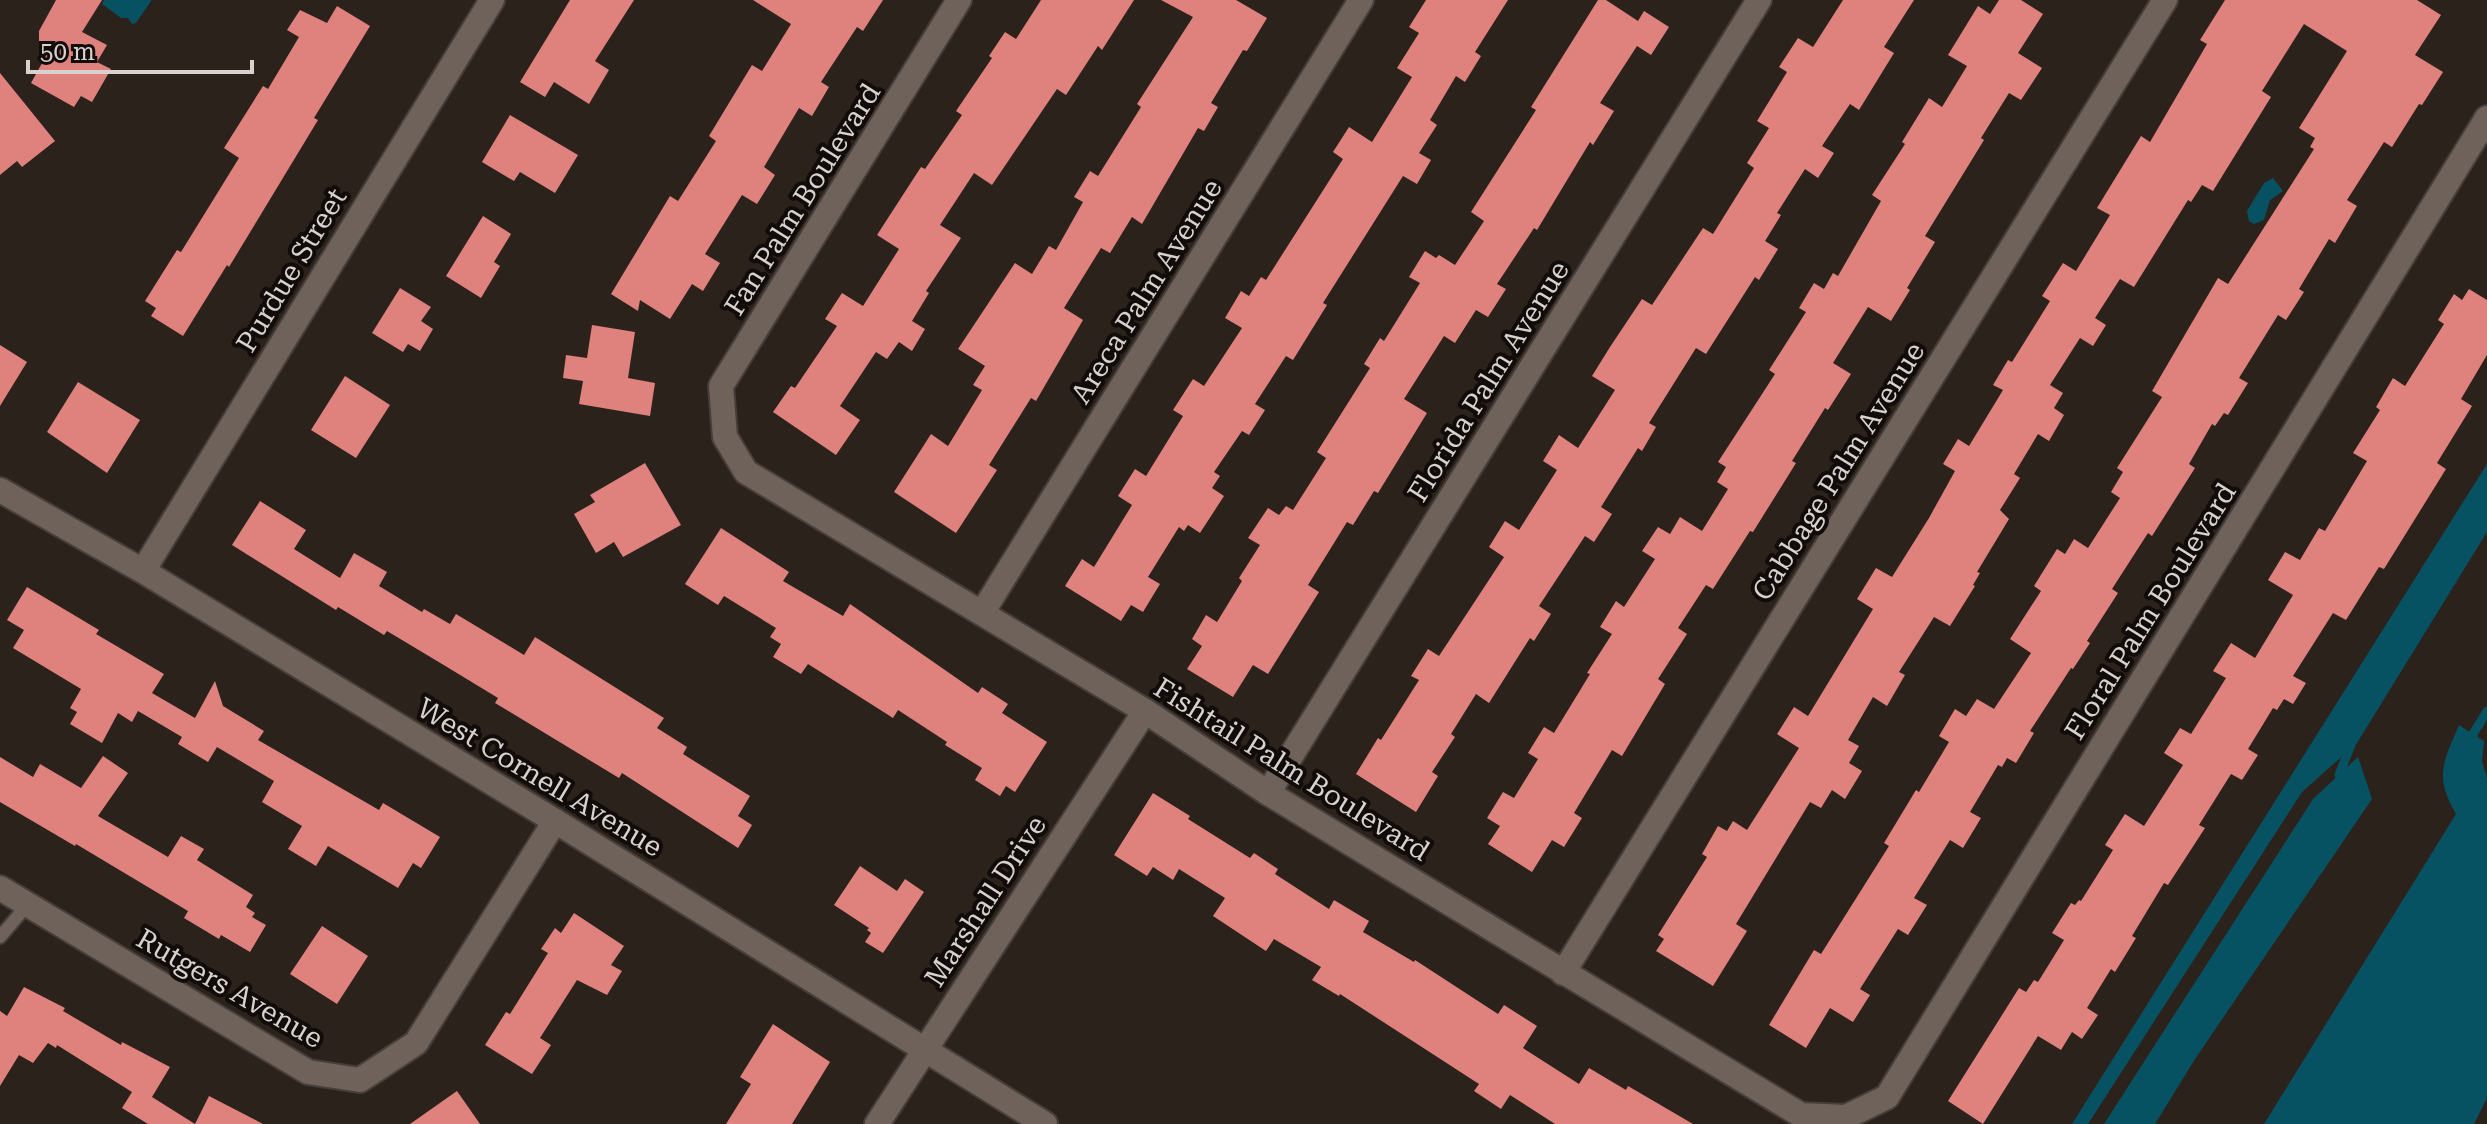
<svg xmlns="http://www.w3.org/2000/svg" width="2487" height="1124" viewBox="0 0 2487 1124" font-family="'Roboto Serif',serif">
<style>
.water{fill:#065262}
.lines{fill:none;stroke-linecap:round;stroke-linejoin:round}
.stream{stroke:#065262;stroke-width:9}
.building{fill:#df817d}
.service-casing{stroke:#473e3a;stroke-width:16}
.minor-casing{stroke:#473e3a;stroke-width:28}
.service{stroke:#6e625b;stroke-width:12}
.minor{stroke:#6e625b;stroke-width:24}
.labels{text-anchor:middle;stroke-width:8;stroke-linejoin:round;paint-order:stroke}
.street-label{font-size:28px;fill:#d8d1cd;stroke:#110c0a}
</style>
<rect width="100%" height="100%" fill="#2c221c"/>
<g class="water">
<polygon points="104,0 151,0 151,1 136,23 132,24 128,18 121,18 102,4"/>
<polygon points="2273,178 2283,191 2270,200 2264,220 2254,224 2249,221 2247,211 2264,183"/>
<polygon points="2487,464 2487,532 2357,743 2302,792 2088,1124 2072,1124"/>
<path d="M 2459,725 L 2484,741 L 2482,761 L 2487,778 L 2487,1098 L 2474,1124 L 2264,1124 L 2456,814 C 2434,776 2443,763 2459,725 Z"/>
<polygon points="2358,757 2372,799 2195,1059 2155,1124 2104,1124 2313,799"/>
</g>
<g class="lines">
<g class="stream">
<polyline points="2474,743 2473,734 2487,711"/>
<polyline points="2339,775 2354,737"/>
</g>
</g>
<g class="building">
<polygon points="56,0 102,0 82,32 107,45 97,62 111,69 92,102 81,96 74,107 31,83 51,47 39,41 39,31"/>
<polygon points="570,0 634,0 595,61 609,70 589,104 554,82 545,97 520,82"/>
<polygon points="753,0 883,0 863,31 857,27 821,82 829,87 812,116 799,108 764,167 775,175 757,204 742,195 705,254 720,263 703,291 692,284 670,319 640,300 638,311 611,294 670,196 678,201 716,141 709,136 752,65 762,71 791,24"/>
<polygon points="1041,0 1134,0 1102,50 1098,46 1066,95 1057,89 992,185 974,173 940,225 961,238 926,291 929,293 912,321 925,329 912,351 899,342 887,359 876,352 840,406 860,420 836,455 773,412 791,386 795,388 837,326 825,319 842,293 863,306 899,249 877,235 921,167 925,169 962,115 956,111 992,58 989,56 1005,32 1016,39"/>
<polygon points="1161,0 1236,0 1267,18 1247,51 1243,50 1211,103 1218,107 1204,131 1198,128 1142,224 1132,217 1110,253 1101,248 1064,308 1083,320 1036,401 1031,398 989,465 997,470 956,533 894,492 931,434 948,446 982,390 973,385 985,366 958,349 1015,263 1032,274 1049,246 1056,250 1083,202 1074,197 1090,171 1098,176 1141,107 1137,104 1193,17"/>
<polygon points="1426,0 1508,0 1475,52 1481,56 1465,82 1456,76 1430,120 1437,125 1419,153 1431,160 1417,184 1403,176 1323,303 1327,305 1293,360 1286,356 1255,404 1265,410 1249,435 1242,431 1214,472 1220,476 1212,488 1224,496 1200,533 1188,525 1184,531 1179,527 1148,577 1160,584 1143,612 1131,605 1121,621 1065,586 1082,559 1094,567 1132,505 1118,496 1135,469 1146,476 1183,416 1173,410 1193,379 1204,386 1242,328 1225,318 1241,291 1249,296 1261,277 1266,280 1343,159 1333,152 1349,127 1372,142 1412,77 1397,68 1419,33 1409,27"/>
<polygon points="1598,0 1606,0 1638,21 1644,11 1669,27 1651,55 1637,46 1600,103 1614,111 1593,145 1590,142 1537,230 1534,228 1497,284 1506,289 1488,317 1476,310 1455,343 1444,336 1404,399 1427,413 1378,493 1374,491 1353,525 1347,522 1308,585 1319,592 1268,674 1253,665 1233,697 1187,669 1202,646 1192,639 1206,615 1217,622 1242,581 1239,578 1260,545 1248,538 1268,508 1279,515 1286,506 1293,510 1326,458 1317,452 1370,368 1364,364 1380,338 1384,341 1420,283 1409,277 1425,251 1436,258 1439,255 1455,265 1484,221 1471,212 1536,110 1531,107"/>
<polygon points="1843,0 1914,0 1884,47 1894,53 1859,110 1850,104 1822,146 1834,153 1818,178 1805,169 1777,213 1781,215 1765,241 1778,249 1759,280 1755,277 1706,354 1696,348 1649,423 1656,427 1642,451 1638,448 1601,507 1612,514 1594,542 1585,536 1539,606 1551,614 1534,641 1530,638 1489,703 1476,694 1451,734 1455,737 1432,772 1438,776 1416,812 1356,774 1378,738 1381,740 1419,680 1411,676 1428,649 1439,656 1504,557 1489,547 1505,521 1519,530 1557,470 1543,461 1559,435 1578,448 1615,390 1592,376 1610,347 1642,299 1652,305 1703,228 1713,234 1754,168 1747,163 1769,128 1757,121 1787,72 1779,67 1798,38 1813,47"/>
<polygon points="1999,0 2021,0 2043,14 2018,53 2042,68 2021,100 2009,93 1981,138 1984,140 1925,236 1935,242 1907,288 1910,290 1891,321 1868,307 1833,363 1851,374 1828,410 1825,408 1792,461 1796,463 1753,532 1750,531 1713,589 1706,585 1678,628 1687,634 1658,679 1665,684 1622,756 1612,750 1574,813 1582,818 1564,847 1552,840 1532,872 1488,844 1500,826 1487,818 1503,792 1514,798 1538,759 1528,753 1544,727 1554,733 1590,674 1587,673 1612,634 1600,627 1616,601 1624,607 1655,559 1642,551 1658,527 1670,534 1680,517 1702,531 1728,489 1717,482 1726,467 1718,462 1775,374 1769,370 1806,312 1799,308 1814,283 1824,289 1833,273 1838,276 1881,201 1872,195 1905,144 1902,142 1929,98 1942,107 1967,66 1948,55 1978,6 1990,14"/>
<polygon points="2225,0 2417,0 2441,15 2415,55 2443,72 2422,105 2419,104 2392,147 2384,142 2347,200 2357,206 2335,243 2329,239 2299,289 2304,292 2286,320 2278,315 2239,378 2248,383 2228,415 2224,413 2215,426 2212,424 2189,464 2195,468 2152,536 2148,533 2112,589 2118,593 2087,641 2090,643 2073,669 2071,668 2030,731 2034,733 2016,763 2007,758 2002,767 1998,765 1970,812 1981,818 1963,848 1950,840 1914,898 1927,905 1908,935 1898,929 1860,989 1870,995 1853,1022 1830,1008 1806,1048 1769,1025 1814,950 1821,954 1889,846 1884,843 1916,790 1919,792 1949,742 1939,736 1955,709 1966,716 1977,699 1994,709 2031,653 2010,639 2041,591 2034,586 2057,549 2065,554 2074,539 2088,548 2120,498 2111,492 2123,472 2117,468 2162,397 2152,391 2218,278 2228,284 2314,149 2310,147 2315,138 2299,128 2347,51 2304,24 2262,91 2271,97 2213,191 2202,185 2191,202 2188,200 2134,287 2120,279 2095,318 2106,325 2093,346 2080,338 2050,385 2063,393 2054,408 2064,415 2049,441 2038,434 2014,474 2020,478 2000,510 2009,519 1977,572 1980,573 1973,585 1975,586 1950,626 1934,617 1899,672 1905,675 1887,706 1873,697 1848,740 1859,746 1849,763 1862,771 1845,799 1832,790 1821,808 1810,802 1736,924 1747,931 1713,986 1656,951 1664,939 1658,935 1707,857 1702,854 1718,826 1727,831 1733,821 1747,830 1799,748 1777,734 1794,707 1808,716 1873,609 1857,599 1876,568 1892,577 1929,518 1955,471 1943,464 1958,439 1969,446 2003,390 1993,385 2008,360 2012,362 2050,301 2042,296 2063,263 2076,271 2110,215 2097,208 2141,136 2150,142 2207,44 2200,40"/>
<polygon points="337,6 370,26 314,118 318,120 229,267 227,265 183,336 151,316 156,308 145,301 177,250 181,252 239,158 224,148 263,86 268,89 299,37 287,30 300,10 327,23"/>
<polygon points="0,73 55,141 22,167 17,161 0,175"/>
<polygon points="510,115 578,155 555,193 520,172 514,181 482,162"/>
<polygon points="483,216 511,234 494,262 500,266 481,298 446,276"/>
<polygon points="400,288 431,307 421,321 433,329 420,351 408,344 403,352 372,333"/>
<polygon points="2469,289 2487,300 2487,355 2461,399 2472,406 2437,463 2446,469 2384,569 2379,567 2346,620 2333,613 2293,676 2306,683 2293,704 2284,699 2277,710 2273,708 2248,749 2258,755 2242,780 2231,774 2199,825 2205,828 2168,885 2164,883 2132,936 2136,938 2115,972 2111,969 2087,1008 2098,1015 2082,1039 2072,1032 2061,1050 2038,1036 1983,1124 1948,1101 2019,988 2026,992 2034,980 2038,982 2064,940 2052,933 2071,903 2075,905 2079,900 2081,901 2113,850 2105,845 2125,814 2144,826 2183,765 2164,753 2180,728 2191,734 2226,678 2213,671 2231,643 2255,658 2293,595 2268,580 2285,552 2300,560 2319,528 2325,531 2367,461 2353,453 2380,410 2376,407 2393,378 2405,386 2444,324 2438,320 2454,294 2462,300"/>
<polygon points="592,325 635,332 628,378 655,383 650,416 579,404 583,381 563,378 566,355 587,358"/>
<polygon points="0,345 27,362 0,406"/>
<polygon points="345,376 390,405 356,458 311,430"/>
<polygon points="78,382 140,420 107,473 47,432"/>
<polygon points="645,463 681,525 623,557 614,542 596,553 574,514 595,502 590,495"/>
<polygon points="260,501 306,530 294,549 340,578 354,553 387,572 379,586 422,612 424,609 450,624 456,614 524,655 535,637 664,718 657,728 687,747 683,754 750,796 738,816 752,825 738,848 622,773 619,778 495,703 498,698 447,667 387,631 384,635 338,607 336,610 232,545"/>
<polygon points="721,528 789,572 783,581 843,616 850,604 978,693 982,687 1008,704 1002,713 1047,742 1015,792 1006,786 1000,796 975,780 982,768 945,745 947,742 898,710 893,718 808,664 801,674 773,657 781,644 770,637 776,628 724,596 718,605 685,584"/>
<polygon points="27,587 99,630 96,634 164,674 152,693 195,718 215,681 223,706 264,731 258,740 379,810 383,803 440,837 421,868 413,863 398,888 328,846 316,866 288,849 302,826 262,802 274,781 217,747 208,762 178,744 182,737 138,711 132,722 118,713 102,743 70,724 77,712 70,708 81,689 13,648 24,630 7,620"/>
<polygon points="103,756 128,773 98,816 168,857 181,836 204,849 197,860 253,895 246,907 255,913 252,917 266,925 250,952 221,935 219,939 184,918 188,911 76,844 75,846 0,802 0,757 33,777 40,764 81,788"/>
<polygon points="1153,793 1190,816 1188,819 1250,858 1254,853 1278,869 1275,874 1329,909 1334,900 1369,921 1363,932 1414,962 1415,960 1498,1014 1504,1005 1537,1026 1523,1048 1579,1084 1589,1068 1626,1090 1628,1086 1693,1124 1555,1124 1510,1095 1501,1109 1474,1091 1479,1084 1340,994 1339,996 1312,980 1321,967 1274,939 1266,951 1213,916 1225,898 1179,869 1173,880 1153,867 1147,876 1114,855"/>
<polygon points="860,866 897,891 905,879 924,892 883,953 865,942 871,933 867,930 869,928 834,905"/>
<polygon points="574,913 624,946 611,965 622,971 607,995 577,980 540,1038 551,1045 532,1074 485,1045 506,1012 510,1014 548,953 541,949 555,928 561,933"/>
<polygon points="322,926 368,956 337,1004 290,974"/>
<polygon points="24,987 65,1008 63,1011 121,1045 122,1042 170,1067 152,1097 195,1124 148,1124 122,1108 132,1092 57,1045 56,1048 48,1043 33,1063 19,1055 0,1086 0,1011 7,1016"/>
<polygon points="773,1024 830,1062 792,1124 726,1124 751,1084 740,1077"/>
<polygon points="457,1091 480,1124 410,1124"/>
<polygon points="209,1096 263,1124 195,1124"/>
</g>
<g class="lines">
<defs>
<polyline id="service" points="0,937 28,904"/>
<g id="minor">
<polyline points="959,0 721,386 725,437 746,472 1145,711 1268,793 1383,863 1801,1115 1846,1117 1887,1097 2487,118"/>
<polyline points="0,490 143,571 555,821 1045,1124"/>
<polyline points="143,571 492,0"/>
<polyline points="982,613 1361,0"/>
<polyline points="1268,793 1759,0"/>
<polyline points="0,888 308,1072 360,1080 416,1043 555,821"/>
<polyline points="1563,973 2165,0"/>
<polyline points="877,1124 1145,711"/>
</g>
</defs>
<use href="#service" class="service-casing"/>
<use href="#minor" class="minor-casing"/>
<use href="#service" class="service"/>
<use href="#minor" class="minor"/>
</g>
<g class="labels">
<g class="street-label">
<text transform="translate(802 199) rotate(-58)" y="10">Fan Palm Boulevard</text>
<text transform="translate(291 270) rotate(-59)" y="10">Purdue Street</text>
<text transform="translate(1146 291) rotate(-58)" y="10">Areca Palm Avenue</text>
<text transform="translate(1488 381) rotate(-58)" y="10">Florida Palm Avenue</text>
<text transform="translate(1838 471) rotate(-58)" y="10">Cabbage Palm Avenue</text>
<text transform="translate(2150 611) rotate(-58)" y="10">Floral Palm Boulevard</text>
<text transform="translate(1292 769) rotate(32)" y="10">Fishtail Palm Boulevard</text>
<text transform="translate(540 777) rotate(31)" y="10">West Cornell Avenue</text>
<text transform="translate(985 901) rotate(-57)" y="10">Marshall Drive</text>
<text transform="translate(230 988) rotate(30)" y="10">Rutgers Avenue</text>
</g>
</g>
<path d="M28 60v12h224v-12" fill="none" stroke="#d8d1cd" stroke-width="4"/>
<text x="40" y="60" font-size="24" fill="#d8d1cd" stroke="#110c0a" stroke-width="6" paint-order="stroke">50 m</text>
</svg>
